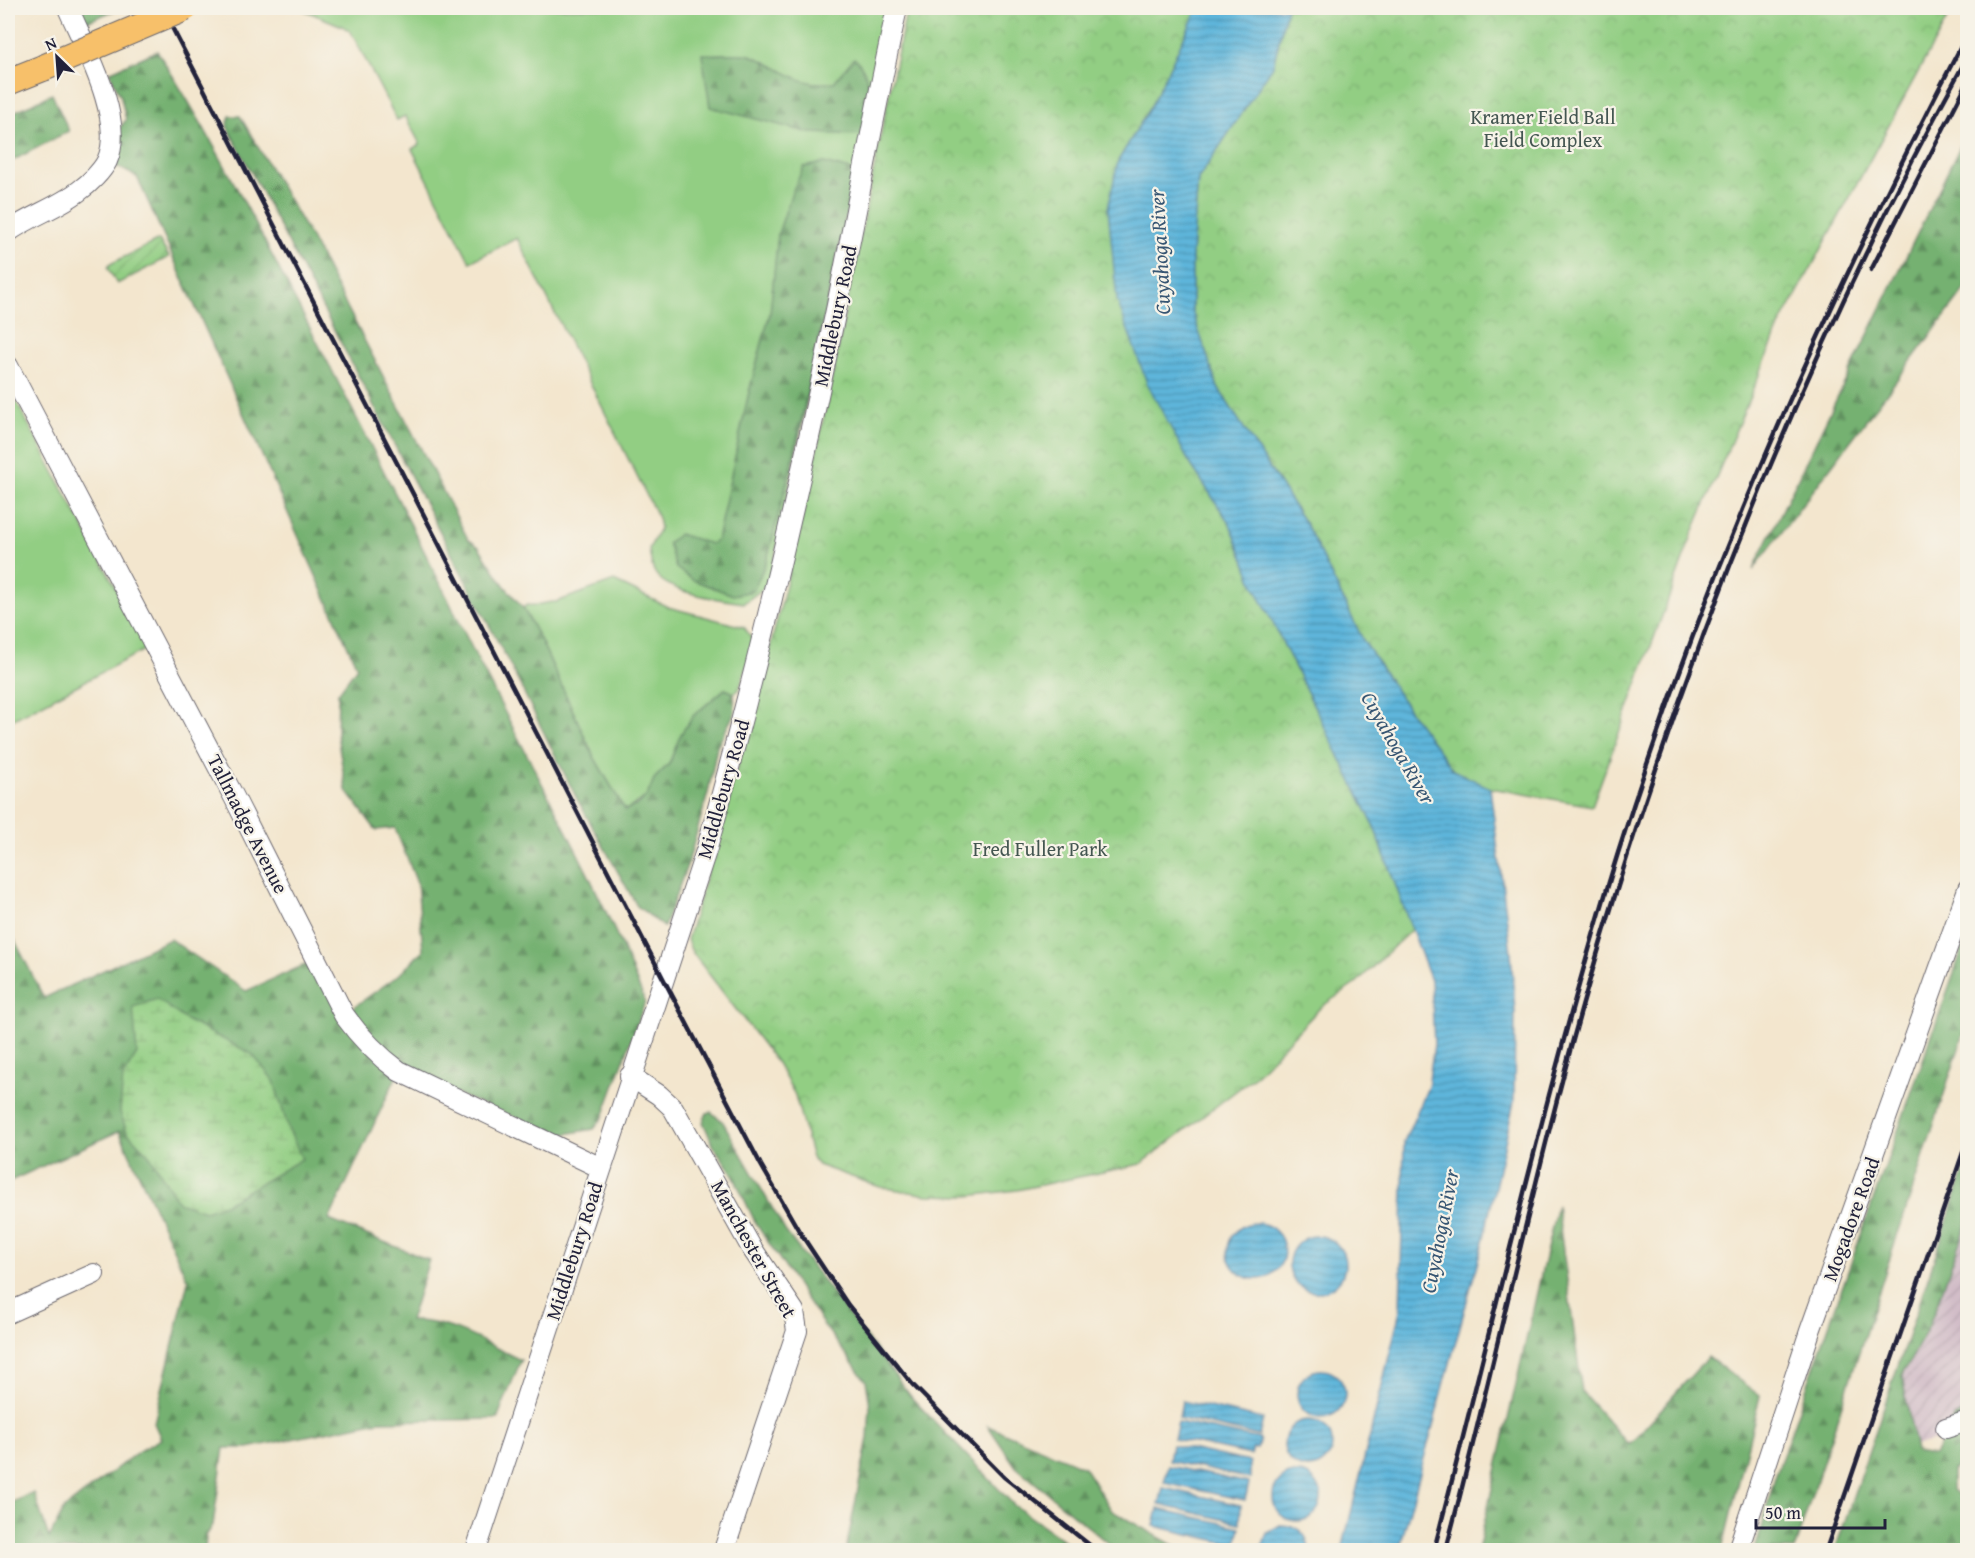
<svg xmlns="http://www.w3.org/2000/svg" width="1975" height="1558" viewBox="0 0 1975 1558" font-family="'Gentium Book Plus',serif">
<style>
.industrial{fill:url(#industrial-furrows)}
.grass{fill:#92ce83;stroke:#5a785f;stroke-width:1.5}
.forest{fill:url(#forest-firs);stroke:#4c6a56;stroke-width:1.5}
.wetland{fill:url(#wetland-marsh);stroke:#5a785f;stroke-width:1.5}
.park{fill:url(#park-crowns);stroke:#5a785f;stroke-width:1.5}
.garden{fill:url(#garden-furrows);stroke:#5a785f;stroke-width:1.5}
.water{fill:url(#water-rules);stroke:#406c8b;stroke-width:1.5}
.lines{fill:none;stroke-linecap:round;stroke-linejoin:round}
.minor-casing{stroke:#6b676e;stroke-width:22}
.major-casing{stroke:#6b676e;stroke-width:28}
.minor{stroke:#fff;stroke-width:20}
.major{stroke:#f7c06b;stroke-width:26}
.rail{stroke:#22223b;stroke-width:4.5}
.major-bridge-casing{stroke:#6b676e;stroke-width:28;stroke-linecap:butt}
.major-bridge{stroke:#f7c06b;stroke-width:26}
.labels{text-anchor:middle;stroke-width:4.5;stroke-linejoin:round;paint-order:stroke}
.park-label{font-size:20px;fill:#445651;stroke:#f7f3e8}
.street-label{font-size:20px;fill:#22223b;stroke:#f7f3e8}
.water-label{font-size:21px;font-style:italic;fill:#375673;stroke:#f7f3e8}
</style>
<defs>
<pattern id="industrial-furrows" width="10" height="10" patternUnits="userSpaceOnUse" patternTransform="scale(1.5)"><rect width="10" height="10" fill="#d2bdc8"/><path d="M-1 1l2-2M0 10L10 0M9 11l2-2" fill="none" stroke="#b4a2ad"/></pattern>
<pattern id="forest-firs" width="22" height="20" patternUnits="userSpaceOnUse" patternTransform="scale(1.5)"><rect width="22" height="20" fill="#75b171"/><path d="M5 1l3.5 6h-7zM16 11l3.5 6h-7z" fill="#60905e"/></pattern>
<pattern id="wetland-marsh" width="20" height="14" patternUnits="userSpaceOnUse" patternTransform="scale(1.5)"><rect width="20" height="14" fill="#92ce83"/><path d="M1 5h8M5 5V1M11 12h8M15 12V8" fill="none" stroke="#7eb172"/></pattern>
<pattern id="park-crowns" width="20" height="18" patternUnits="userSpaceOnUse" patternTransform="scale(1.5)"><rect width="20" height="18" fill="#92ce83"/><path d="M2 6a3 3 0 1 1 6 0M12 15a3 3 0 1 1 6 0" fill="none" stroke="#7eb172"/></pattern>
<pattern id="garden-furrows" width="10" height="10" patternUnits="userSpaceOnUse" patternTransform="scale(1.5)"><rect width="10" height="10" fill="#92ce83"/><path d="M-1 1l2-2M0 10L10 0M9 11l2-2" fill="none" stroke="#7eb172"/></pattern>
<pattern id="water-rules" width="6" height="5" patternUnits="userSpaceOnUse" patternTransform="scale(1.5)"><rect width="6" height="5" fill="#5eb6db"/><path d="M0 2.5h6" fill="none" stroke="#4d94b3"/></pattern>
</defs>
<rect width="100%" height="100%" fill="#f7f3e8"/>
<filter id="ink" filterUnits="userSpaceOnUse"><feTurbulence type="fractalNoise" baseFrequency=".0167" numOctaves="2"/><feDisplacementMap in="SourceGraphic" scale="12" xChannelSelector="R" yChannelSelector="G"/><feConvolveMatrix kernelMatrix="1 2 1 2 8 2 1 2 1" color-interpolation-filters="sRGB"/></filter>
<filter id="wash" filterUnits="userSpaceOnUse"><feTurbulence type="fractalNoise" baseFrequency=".008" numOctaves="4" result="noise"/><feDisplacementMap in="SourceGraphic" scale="24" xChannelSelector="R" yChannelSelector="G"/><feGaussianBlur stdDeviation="1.35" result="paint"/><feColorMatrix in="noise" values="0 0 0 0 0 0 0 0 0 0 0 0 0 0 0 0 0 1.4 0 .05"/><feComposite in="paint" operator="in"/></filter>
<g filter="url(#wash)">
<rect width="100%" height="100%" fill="#f3e6ce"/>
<polygon class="industrial" points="1967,1221 1967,1431 1914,1446 1902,1375 1926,1331"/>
<g class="grass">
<path d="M 299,8 L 889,8 L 769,584 L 744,603 C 720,599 665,594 654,571 C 651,565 650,556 649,549 L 660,528 L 658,518 L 517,238 L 470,262 L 412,149 L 420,144 L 405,116 L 397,120 L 351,32 L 342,26 Z"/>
<polygon points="8,386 148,648 8,722"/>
<path d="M 614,581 L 668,607 L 744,627 L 755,643 L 739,690 L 734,693 L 725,689 L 693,716 L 681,734 L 669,764 L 655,779 L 647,796 L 625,811 L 594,757 L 541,641 L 523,608 L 527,605 C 538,607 545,601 556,602 Z"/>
</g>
<g class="forest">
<polygon points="80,8 120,8 86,22"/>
<path d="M 157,51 C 207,128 248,209 290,290 C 351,406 411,523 468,640 C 528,761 596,877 645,1002 L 603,1117 L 594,1129 L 559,1135 L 399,1071 L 329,1220 L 429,1260 L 410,1321 C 449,1319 488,1345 521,1360 L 497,1419 L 379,1421 L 248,1448 L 224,1448 L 213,1525 L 206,1536 L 205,1550 L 8,1550 L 8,1504 L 34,1493 L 49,1538 L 64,1509 L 139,1451 L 161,1439 L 154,1423 L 188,1281 L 119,1131 L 8,1182 L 8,927 L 44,998 L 170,939 L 246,991 L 316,960 L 344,1014 L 400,974 L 423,950 L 417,883 L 395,828 L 376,830 L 346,790 L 337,734 L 338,693 L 357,667 L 137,177 L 107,161 L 111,138 L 126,120 L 121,97 L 109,72 Z"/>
<path d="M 702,54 C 715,55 739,52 750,55 C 780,65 798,89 834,82 L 854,58 C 876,77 868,109 863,135 L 810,133 L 710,107 Z"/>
<polygon points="52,94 69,131 8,163 8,115"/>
<polygon points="230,116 240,116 310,236 468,539 479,547 504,585 523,608 541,641 594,757 625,810 637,805 647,796 654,779 669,764 681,734 693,716 725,689 734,693 735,712 717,747 708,793 688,863 664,927 637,906 577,799 510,665 227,126"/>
<polygon points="1967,132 1967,287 1753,570"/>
<polygon points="824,163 850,170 854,179 793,458 767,560 753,591 733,595 693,580 676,568 668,543 679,534 711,544 717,540 749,392 770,313 778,234 792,192 804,167"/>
<polygon points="1967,936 1967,1024 1794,1550 1755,1550 1775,1477"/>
<polygon points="711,1112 723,1122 786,1232 912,1398 1014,1505 1077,1550 846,1550 868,1438 870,1406 866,1381 823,1324 756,1224 731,1171 714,1147 703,1122 707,1113"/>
<polygon points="1967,1163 1967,1222 1929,1326 1902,1376 1916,1452 1934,1455 1954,1417 1967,1410 1967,1462 1952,1470 1952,1489 1967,1502 1967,1550 1835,1550"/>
<polygon points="1557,1205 1582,1392 1629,1445 1708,1357 1760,1396 1722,1550 1478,1550"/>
<polygon points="988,1426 1084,1467 1112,1511 1182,1550 1116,1550 1016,1467"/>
</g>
<polygon class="wetland" points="157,999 186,1020 252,1054 274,1081 288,1128 302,1159 225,1204 205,1211 178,1202 150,1156 127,1132 120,1112 123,1076 137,1054 133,1007"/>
<g class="park">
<path d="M 907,8 L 1198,8 L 1152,104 L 1118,161 L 1188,460 L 1230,524 L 1254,585 L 1373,824 L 1412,929 L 1355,984 L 1321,1007 L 1254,1077 L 1141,1164 L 1017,1190 L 967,1196 L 928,1195 L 880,1187 L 818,1165 L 812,1158 L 795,1095 L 777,1063 L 692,952 L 687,940 C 721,826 754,713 783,597 C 831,402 865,204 907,8 Z"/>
<polygon points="1287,8 1953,8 1780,325 1692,535 1592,806 1490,788 1453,771 1413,716 1363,640 1307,526 1218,388 1192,311 1192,253 1198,179 1273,66"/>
</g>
<polygon class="garden" points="159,240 169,257 117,284 108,268 110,264"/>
<g class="water">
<polygon points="1198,8 1287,8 1273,66 1198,179 1192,253 1192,311 1218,388 1307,526 1363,640 1413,716 1453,770 1490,788 1511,952 1515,1012 1514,1102 1482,1246 1399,1550 1342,1550 1400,1311 1404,1142 1428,1087 1434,1044 1431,981 1373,824 1254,585 1230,524 1188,460 1147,383 1117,300 1108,208 1118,161 1152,104"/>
<circle cx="1256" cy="1251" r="28"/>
<circle cx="1317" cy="1264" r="28"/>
<circle cx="1321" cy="1394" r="24"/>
<polygon points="1182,1401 1263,1419 1259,1436 1179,1418"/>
<circle cx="1308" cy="1444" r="24"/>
<polygon points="1178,1422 1260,1439 1257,1449 1253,1448 1251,1455 1174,1439"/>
<polygon points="1172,1445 1250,1462 1250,1479 1169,1461"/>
<polygon points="1168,1466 1249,1483 1245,1500 1164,1483"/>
<circle cx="1297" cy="1497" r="24"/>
<polygon points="1163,1488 1241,1505 1240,1523 1159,1505"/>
<polygon points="1158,1509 1240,1527 1236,1545 1154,1526"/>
<path d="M 1280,1525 C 1297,1525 1308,1533 1309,1550 L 1261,1550 L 1267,1533 Z"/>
</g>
</g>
<g filter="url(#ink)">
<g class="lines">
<defs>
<g id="minor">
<path d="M 8,232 C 30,216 57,208 79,191 C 89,184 102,171 107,161 C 126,120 84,45 68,8"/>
<path d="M 8,366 L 234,797 L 344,1015 C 360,1037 377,1055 399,1071 L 601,1168"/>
<polyline points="630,1076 659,1095 673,1108 751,1247 794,1311 797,1331 724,1550"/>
<polyline points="8,1313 94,1274"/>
<polyline points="1946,1428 1968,1421"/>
<path d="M 476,1550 L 707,848 C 757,670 799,491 836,310 C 857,209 875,108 897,8"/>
<polyline points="1738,1550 1810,1331 1968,889"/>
</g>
<polyline id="major" points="8,82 43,68"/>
</defs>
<use href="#minor" class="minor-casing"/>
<use href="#major" class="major-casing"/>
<use href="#minor" class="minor"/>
<use href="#major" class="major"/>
<g class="rail">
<polyline points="162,8 663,978 761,1165 799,1231 848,1305 913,1385 1004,1477 1096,1550"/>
<polyline points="1871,270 1968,81"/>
<path d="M 1434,1550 C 1495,1318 1546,1083 1618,853 C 1707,568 1829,297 1968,33"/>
<path d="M 1446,1550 C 1498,1352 1539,1151 1597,955 C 1689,644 1811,340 1968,56"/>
<polyline points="1826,1550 1968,1138"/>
</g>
<defs>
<polyline id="major-bridge" points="43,68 185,8"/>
</defs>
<use href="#major-bridge" class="major-bridge-casing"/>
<use href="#major-bridge" class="major-bridge"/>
</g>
</g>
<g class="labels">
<g class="park-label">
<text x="1543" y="124">Kramer Field Ball<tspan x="1543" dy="23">Field Complex</tspan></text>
<text x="1040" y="856">Fred Fuller Park</text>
</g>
<g class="street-label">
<text transform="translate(835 316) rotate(-78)" y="7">Middlebury Road</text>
<text transform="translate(723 789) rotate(-74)" y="7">Middlebury Road</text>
<text transform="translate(248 824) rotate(63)" y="7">Tallmadge Avenue</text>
<text transform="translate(1851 1219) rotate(-70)" y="7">Mogadore Road</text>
<text transform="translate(754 1249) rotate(61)" y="7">Manchester Street</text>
<text transform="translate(574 1251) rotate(-72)" y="7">Middlebury Road</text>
</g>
<g class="water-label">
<text transform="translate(1160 252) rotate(-93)" y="7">Cuyahoga River</text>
<text transform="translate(1398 748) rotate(60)" y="7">Cuyahoga River</text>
<text transform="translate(1440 1231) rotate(-79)" y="7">Cuyahoga River</text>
</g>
</g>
<rect width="1975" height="1558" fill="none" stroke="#f7f3e8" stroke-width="30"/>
<g transform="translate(57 57) rotate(335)" stroke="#f7f3e8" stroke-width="4.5" paint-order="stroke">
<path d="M0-4.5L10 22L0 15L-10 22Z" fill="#22223b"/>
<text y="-9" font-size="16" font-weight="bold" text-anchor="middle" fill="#22223b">N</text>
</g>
<path d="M1756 1519v9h129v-9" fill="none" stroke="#22223b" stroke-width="3"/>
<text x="1765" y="1519" font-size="18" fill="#22223b" stroke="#f7f3e8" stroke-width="4.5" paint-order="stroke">50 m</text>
</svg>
